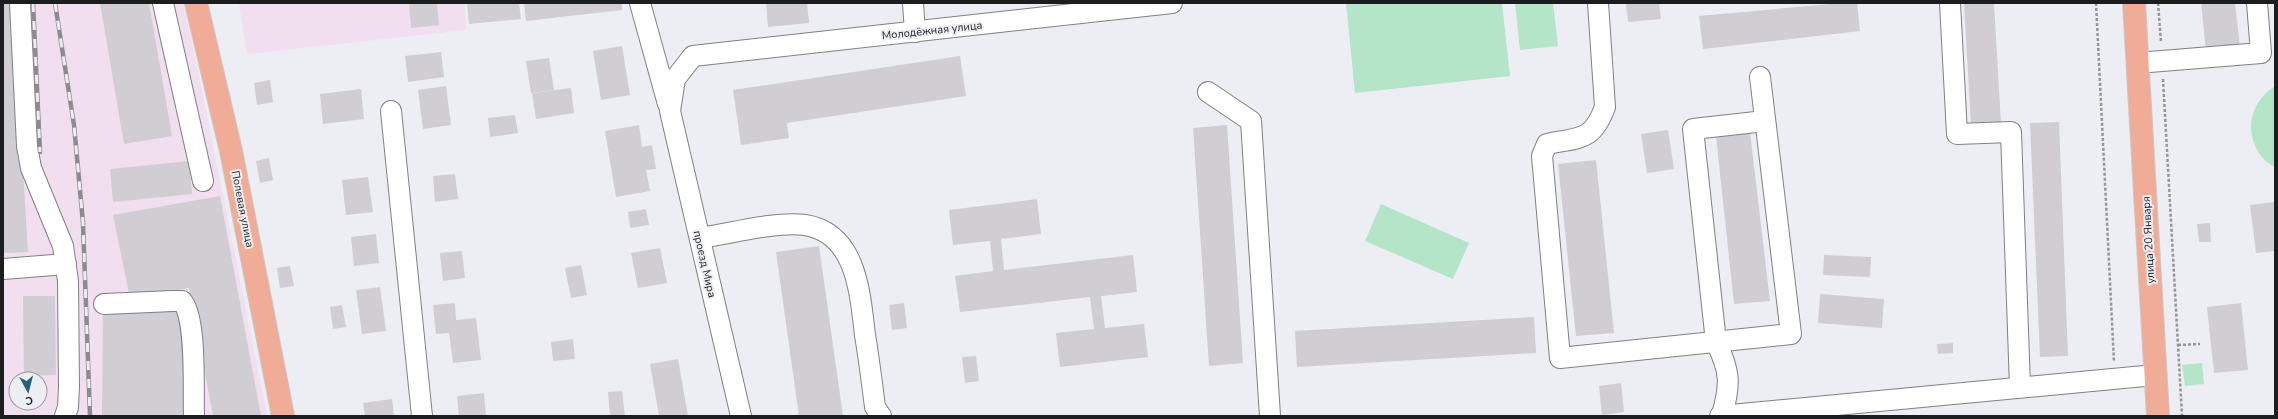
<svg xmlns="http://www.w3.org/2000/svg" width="2278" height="419" viewBox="0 0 2278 419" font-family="'Nunito Sans',sans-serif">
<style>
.industrial{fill:#f1deee;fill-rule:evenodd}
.green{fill:#b4e5c9}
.building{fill:#d0ced2}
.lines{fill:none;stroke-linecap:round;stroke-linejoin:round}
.minor-casing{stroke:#7e8084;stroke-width:22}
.major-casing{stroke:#c9c9c9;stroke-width:24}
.path{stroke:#939598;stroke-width:2.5;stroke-dasharray:3 2;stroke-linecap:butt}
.minor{stroke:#fff;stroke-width:20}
.major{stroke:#f1ac97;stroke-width:22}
.rail-casing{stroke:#8b8c8f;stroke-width:4.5}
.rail{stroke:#eceef3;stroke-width:3;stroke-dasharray:9;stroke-linecap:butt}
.labels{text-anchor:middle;stroke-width:4;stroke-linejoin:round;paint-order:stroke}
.street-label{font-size:11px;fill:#1c1d1e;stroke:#eceef3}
</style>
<rect width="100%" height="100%" fill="#eceef3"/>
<g class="industrial">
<path d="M 3,3 L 183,3 L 203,95 L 267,416 L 3,416 ZM 16,379 L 40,379 L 40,403 L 16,403 Z"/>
<polygon points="239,3 465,3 466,30 247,54"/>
</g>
<g class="green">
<polygon points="1346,3 1502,3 1510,76 1355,93"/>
<polygon points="1515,3 1553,3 1558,46 1520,50"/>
<path d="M 2275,86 L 2275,167 C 2268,164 2261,157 2257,150 C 2244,125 2253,101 2275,86 Z"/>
<polygon points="1381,204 1469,243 1453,279 1365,241"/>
<polygon points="2202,363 2204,384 2185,386 2182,365"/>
</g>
<g class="building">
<polygon points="3,3 13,3 28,252 3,253"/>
<polygon points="100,3 149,3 172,136 124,144"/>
<polygon points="409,3 437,3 439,25 411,28"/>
<polygon points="467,3 519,3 521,19 469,24"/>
<polygon points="524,3 622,3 622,10 526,21"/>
<polygon points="766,3 807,3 809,23 768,27"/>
<polygon points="1626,3 1659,3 1661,19 1628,22"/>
<polygon points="1842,3 1857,3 1860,31 1703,49 1699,16"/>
<polygon points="1964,3 1994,3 2001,124 1971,125"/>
<polygon points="2201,3 2235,3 2240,47 2206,51"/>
<polygon points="622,46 630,95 601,100 593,51"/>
<polygon points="441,52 444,77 408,82 405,56"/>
<polygon points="960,56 966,96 787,123 789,138 741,145 733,90"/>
<polygon points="549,58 554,90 531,93 526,61"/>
<polygon points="270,80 273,102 257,105 254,83"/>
<polygon points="446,86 451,125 423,129 418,90"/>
<polygon points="571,88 574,113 536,119 532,93"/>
<polygon points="361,89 364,119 323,124 320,94"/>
<polygon points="515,115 518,133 490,137 488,118"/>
<polygon points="2059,122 2068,356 2040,357 2030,123"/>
<polygon points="639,125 642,147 652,145 656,169 646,170 650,191 616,197 605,131"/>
<polygon points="1227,125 1243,363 1209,366 1193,128"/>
<polygon points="1668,130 1674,169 1647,173 1641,134"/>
<polygon points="1750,132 1770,301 1734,304 1716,136"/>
<polygon points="269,158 273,180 260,183 256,161"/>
<polygon points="1596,160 1614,333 1576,336 1558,164"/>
<polygon points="189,161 192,194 113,202 110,169"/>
<polygon points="455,174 458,199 435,202 433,176"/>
<polygon points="368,177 373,212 346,215 342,180"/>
<polygon points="220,196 261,416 213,416 189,288 130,298 113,215"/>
<polygon points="1037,199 1041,234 1001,239 1004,270 1133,255 1137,292 1101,296 1105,328 1144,324 1148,357 1060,367 1056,333 1094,329 1090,297 960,312 955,276 993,271 990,241 953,245 949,210"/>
<polygon points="2275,202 2275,251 2256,253 2250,205"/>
<polygon points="646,209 649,225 630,228 628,212"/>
<polygon points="2210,223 2211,242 2199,242 2197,224"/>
<polygon points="376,234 379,263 354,266 351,237"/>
<polygon points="819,246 843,416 799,416 776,252"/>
<polygon points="660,248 667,283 638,288 631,253"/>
<polygon points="462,251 465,278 443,281 440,253"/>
<polygon points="1824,255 1871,257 1870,277 1823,275"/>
<polygon points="581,265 587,295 571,298 565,268"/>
<polygon points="290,266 294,286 280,288 277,268"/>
<polygon points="380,287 386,331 362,334 356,290"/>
<polygon points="1820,294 1884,299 1882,328 1818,323"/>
<polygon points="23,296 55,296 56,375 24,376"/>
<polygon points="455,303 456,320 476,318 481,360 453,363 449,333 436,334 433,305"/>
<polygon points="904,303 907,328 892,330 889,305"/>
<polygon points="2241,303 2248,370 2214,373 2207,307"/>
<polygon points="342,305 346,327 333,329 330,307"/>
<polygon points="103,311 183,312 183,416 102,416"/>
<polygon points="1534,317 1536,353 1297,367 1295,331"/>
<polygon points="573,339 575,359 553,361 551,342"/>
<polygon points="1953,343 1953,353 1938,354 1937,344"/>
<polygon points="976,356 979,381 965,383 962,357"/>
<polygon points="678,359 688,416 659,416 650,364"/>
<polygon points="1621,383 1624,412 1602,415 1599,386"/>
<polygon points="622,391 625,416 610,416 608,392"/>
<polygon points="484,393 486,416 459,416 457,396"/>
<polygon points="392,399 394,416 365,416 363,403"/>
</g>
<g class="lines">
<defs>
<g id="minor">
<polyline points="20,3 27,146 31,168 63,246 68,281 69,387 68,407 65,416"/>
<polyline points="163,3 203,181"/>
<polyline points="640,3 668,104"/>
<polyline points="913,3 915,32"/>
<path d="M 1598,3 L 1605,107 C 1592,142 1580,137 1547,144 L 1542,156 L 1560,358 L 1791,334 L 1760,77"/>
<polyline points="1950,3 1957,134 2011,132 2020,387"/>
<polyline points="2137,63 2261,53 2257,3"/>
<polyline points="1208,92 1251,121 1270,416"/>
<polyline points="391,111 422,416"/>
<path d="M 700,238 C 729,234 776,221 805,225 C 857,233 860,294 865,335 C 869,359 872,383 875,407 L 881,416"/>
<polyline points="3,269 66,264"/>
<path d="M 104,304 L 173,301 L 182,301 C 197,318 193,391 194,416"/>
<path d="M 1722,415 C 1731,383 1730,371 1716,342 L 1693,129 L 1765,121"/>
<polyline points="741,416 670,111 675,79 693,56 1172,3"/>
<polyline points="1720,416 2155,375"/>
</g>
<g id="major">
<polyline points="196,3 231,151 283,416"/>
<polyline points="2134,3 2158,416"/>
</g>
</defs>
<use href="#minor" class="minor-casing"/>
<use href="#major" class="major-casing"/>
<g class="path">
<polyline points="2096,3 2114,362"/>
<polyline points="2158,3 2161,42"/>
<polyline points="2163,79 2182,416"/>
<polyline points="2178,345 2200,344"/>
</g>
<use href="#minor" class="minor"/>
<use href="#major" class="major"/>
<defs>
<g id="rail">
<polyline points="33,3 40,152"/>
<polyline points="55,3 74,125 83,223 90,416"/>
</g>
</defs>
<use href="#rail" class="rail-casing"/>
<use href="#rail" class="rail"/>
</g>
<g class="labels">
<g class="street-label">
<text transform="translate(932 30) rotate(-6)" y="4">Молодёжная улица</text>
<text transform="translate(243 209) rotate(79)" y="4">Полевая улица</text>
<text transform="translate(2148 240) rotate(-93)" y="4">улица 20 Января</text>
<text transform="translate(705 264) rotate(77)" y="4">проезд Мира</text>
</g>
</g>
<rect width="2278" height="419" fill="none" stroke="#1c1d1e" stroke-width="8"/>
<g transform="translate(28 391) rotate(173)"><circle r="19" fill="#eceef3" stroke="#999a9e"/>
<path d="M0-3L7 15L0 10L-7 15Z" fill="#266079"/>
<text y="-6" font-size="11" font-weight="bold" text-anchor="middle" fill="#1c1d1e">С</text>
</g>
</svg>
